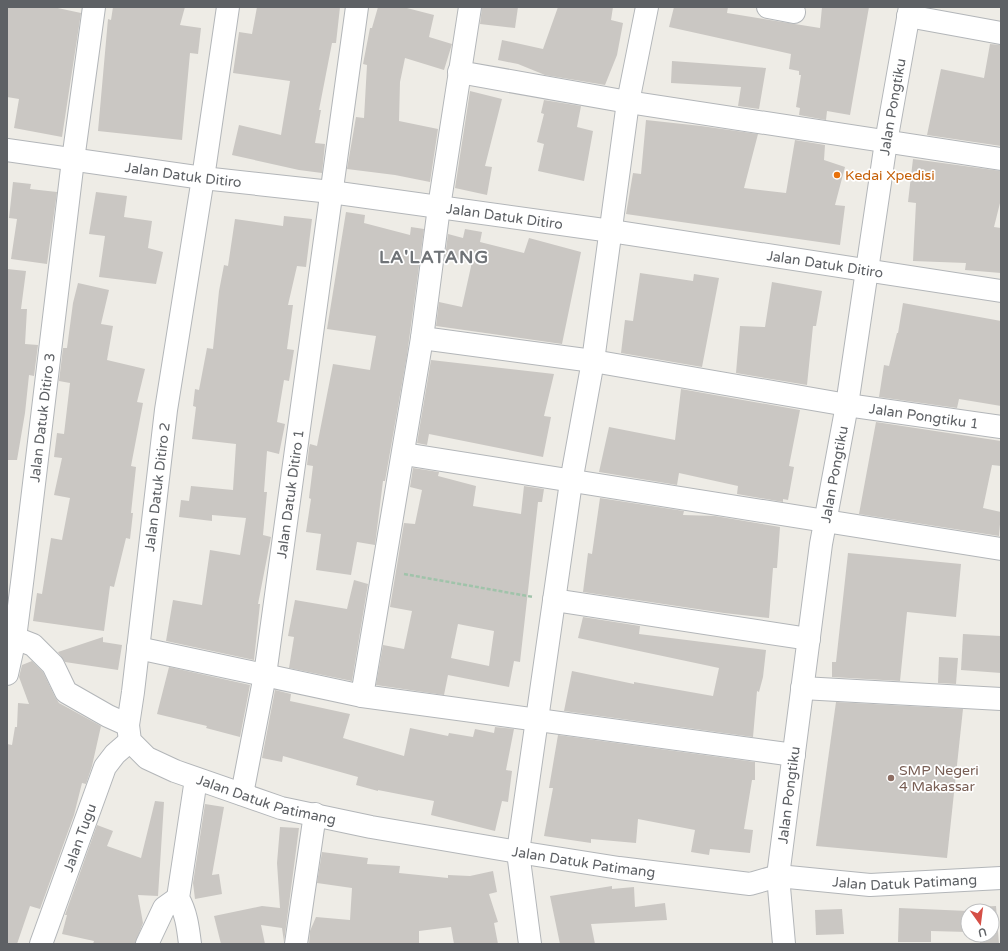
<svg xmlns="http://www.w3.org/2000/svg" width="1008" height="951" viewBox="0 0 1008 951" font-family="'Varela Round',sans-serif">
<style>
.building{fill:#cac7c3;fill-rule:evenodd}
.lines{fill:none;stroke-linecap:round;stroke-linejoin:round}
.minor-casing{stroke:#b3b6b9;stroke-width:24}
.path{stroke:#a0c3aa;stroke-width:2.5;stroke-dasharray:4 2;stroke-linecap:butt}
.minor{stroke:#fff;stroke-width:22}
.food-dot{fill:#e8710a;stroke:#fff;stroke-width:1.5}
.education-dot{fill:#8d6e63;stroke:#fff;stroke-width:1.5}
.labels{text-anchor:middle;stroke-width:3.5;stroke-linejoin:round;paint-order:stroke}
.street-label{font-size:14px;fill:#5e6165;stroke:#fff}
.food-label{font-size:14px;fill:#c56008;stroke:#fff;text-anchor:start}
.education-label{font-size:14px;fill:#785e54;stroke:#fff;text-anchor:start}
.district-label{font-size:18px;font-weight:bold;letter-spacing:1px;fill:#6f7377;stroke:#fff}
</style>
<rect width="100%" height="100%" fill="#eeece6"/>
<g class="building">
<polygon points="7,7 53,7 81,13 62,137 14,128 19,99 7,97"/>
<polygon points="113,7 185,7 180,25 201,28 198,54 190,53 182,140 98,131 108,19 111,20"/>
<polygon points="257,7 340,7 336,43 332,43 319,110 321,110 315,143 325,144 322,173 299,170 232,155 239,125 281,135 290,81 233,73 239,32 252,34"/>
<polygon points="378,7 403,7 434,15 429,37 452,44 444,70 405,58 400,82 399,121 438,129 430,182 395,175 347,169 356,117 364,118 367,65 363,64 370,28 372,28"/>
<polygon points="482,7 518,7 515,28 480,24"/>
<polygon points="558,7 613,7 611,20 623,23 617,55 605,85 545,75 518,64 498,60 502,40 543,49"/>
<polygon points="674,7 728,7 727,13 820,28 822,7 869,7 850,115 827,111 826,120 799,115 800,108 796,107 801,75 799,75 799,71 789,69 791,54 669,27"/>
<polygon points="990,44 1001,45 1001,146 927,135 941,69 984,78"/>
<polygon points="672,61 766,68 759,109 738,106 741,87 671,83"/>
<polygon points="470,91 502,99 485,166 492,167 487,195 455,188"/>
<polygon points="544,100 581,106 577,127 593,131 584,181 538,171 544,144 537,142 544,114 541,113"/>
<polygon points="646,120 701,126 758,134 744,188 786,193 795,140 825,145 824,160 845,167 835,205 845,206 840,245 626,214 633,173 641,174"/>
<polygon points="913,159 1001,171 1001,199 994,227 1001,228 1001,273 965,270 966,263 913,261 916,203 908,202"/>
<polygon points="13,182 31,184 30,189 57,192 47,264 11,259 17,219 9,218"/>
<polygon points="96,192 127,196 124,217 152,221 148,248 163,252 156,284 99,277 105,236 89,234"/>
<polygon points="346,212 365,215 364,223 410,235 411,227 424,229 407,355 385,481 383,481 375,545 357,542 351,575 316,570 321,534 306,532 311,499 309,498 313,466 307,465 309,448 310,444 317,446 333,364 370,370 376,336 327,329"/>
<polygon points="284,216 312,219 306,267 297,266 288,305 293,305 287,349 294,350 289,381 284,380 277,422 285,424 279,454 267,451 264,492 267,492 263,535 271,537 258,604 260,604 254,660 166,641 173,600 202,605 210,550 240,555 246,518 212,515 212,521 179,517 181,500 189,501 191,486 233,490 236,444 192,439 196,407 193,406 195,389 199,390 207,348 213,349 219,291 224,265 228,266 235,219 283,226"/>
<polygon points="465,229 482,232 480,242 524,253 529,238 581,252 562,344 436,326 439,302 462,307 472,262 445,257 448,234 463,238"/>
<polygon points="7,269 26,271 21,309 27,309 25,344 38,345 34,376 29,375 25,413 17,460 7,460"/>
<polygon points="640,273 693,281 694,274 719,278 702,367 621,353 625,320 633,321"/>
<polygon points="772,282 822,291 816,326 813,326 807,385 736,373 740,326 765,327"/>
<polygon points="78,283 109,290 101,324 113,326 107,360 145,369 137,402 143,403 131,466 136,467 131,513 133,513 130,539 126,538 114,587 110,586 104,631 33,621 37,593 42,594 51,538 62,540 70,498 54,495 62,458 54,457 57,433 64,434 70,383 59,381 63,348 67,348 73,303"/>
<polygon points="903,303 1001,321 1001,406 959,399 957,408 879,397 884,365 889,366 897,333 898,333"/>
<polygon points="431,360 554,374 544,416 551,417 543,457 429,434 427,445 417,443"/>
<polygon points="681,389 800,410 789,466 794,467 788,500 783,499 783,502 737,494 738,486 679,473 677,485 599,472 609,427 675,440"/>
<polygon points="876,422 1001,441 1001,466 992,465 983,508 1001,512 999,536 859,514"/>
<path d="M 413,468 L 439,472 L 438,476 L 476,486 L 473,506 L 521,514 L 524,486 L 544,489 L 542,502 L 538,502 L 520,662 L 514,661 L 509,687 L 448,675 L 444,695 L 376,685 L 383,645 L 404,649 L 412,611 L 390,607 L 404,523 L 415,524 L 422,490 L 410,487 ZM 458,624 L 494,631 L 489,666 L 451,658 Z"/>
<polygon points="600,498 684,511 683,515 715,516 780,527 777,568 773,568 769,618 724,613 583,592 588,553 592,554"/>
<polygon points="848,553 961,564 956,617 907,612 900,681 832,677 832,662 836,662"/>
<polygon points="354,580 368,584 352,681 289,668 294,637 288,636 295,600 347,609"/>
<polygon points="583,617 640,626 639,634 766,650 763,677 759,692 757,691 753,737 564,711 572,671 634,684 634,682 713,696 719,668 578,638"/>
<polygon points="963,634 1001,636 1001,673 961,670"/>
<polygon points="103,637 103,642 122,645 118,670 65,662 58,652"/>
<polygon points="939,657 958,658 956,684 938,683"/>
<polygon points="32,661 43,672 55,697 59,703 101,726 92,766 86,784 82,783 74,815 40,909 30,906 17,944 7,944 7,744 12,745 15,727 17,727 18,703 29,704 19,677 22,665"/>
<polygon points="169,667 250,685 240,737 206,728 207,726 157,714"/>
<polygon points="275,690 291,694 290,701 350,714 343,738 404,756 410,728 448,736 449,733 473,737 475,729 494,733 495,727 514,729 506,770 512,771 508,802 502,801 495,831 431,815 434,801 378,790 378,791 356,785 358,777 283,756 282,762 262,758"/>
<polygon points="836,702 963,709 947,858 816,846"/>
<polygon points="558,735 755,762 755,780 752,780 744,829 753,830 750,853 710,849 709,855 691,852 695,830 638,819 636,843 591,839 591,843 544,836 553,788 549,788"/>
<polygon points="155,801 164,802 158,896 138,895 143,923 135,944 93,944 94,941 62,934 67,915 65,915 97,825 113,831 107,846 141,858"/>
<polygon points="205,804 224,807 212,875 219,874 222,894 195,899 193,883"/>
<polygon points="280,827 299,828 284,942 282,928 261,925 265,944 221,944 214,916 262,906 280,908 277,863"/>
<polygon points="322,852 368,858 367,864 400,866 399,873 448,878 448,875 470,876 493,871 497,892 489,894 498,922 494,923 498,944 454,944 451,927 419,931 419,944 309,944 310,931 316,917 350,920 352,888 317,883"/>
<polygon points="612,886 612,889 634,887 635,907 665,903 667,920 591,924 595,944 560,944 550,896"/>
<polygon points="996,906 999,944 980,944 980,935 992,935 992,911 978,911 978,907"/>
<polygon points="899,908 968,911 968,932 931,931 931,942 898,942"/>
<polygon points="842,909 844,934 816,935 815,910"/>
</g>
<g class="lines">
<defs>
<g id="minor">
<path id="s1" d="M 228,7 L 203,178 L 166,410 L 133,692 L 128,725 L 130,741 L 147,758 L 175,771 L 281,808 L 371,827 L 518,852 L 619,868 L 750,884 L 778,876 L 870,885 L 1001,878"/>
<polyline points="768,7 794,12"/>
<polyline points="908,16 1001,33"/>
<polyline points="459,72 628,102 1001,159"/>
<path id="s2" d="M 7,150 L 203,178 L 331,192 L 611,231 L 1001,291"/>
<path id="s3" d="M 422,338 L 593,361 L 847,405 L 1001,427"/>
<polyline points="404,454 1001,549"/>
<polyline points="554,600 809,639"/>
<polyline points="15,638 33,645 53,665 66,692 108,716 128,725"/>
<polyline points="138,648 362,696 422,338 439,207 470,7"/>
<path id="s4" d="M 7,674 L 15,638 L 23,575 L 73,160 L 94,7"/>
<polyline points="802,688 1001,699"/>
<polyline points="362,696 794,755"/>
<path id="s5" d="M 242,794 L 265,675 L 357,7"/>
<path id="s6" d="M 41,944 L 105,767 L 115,754 L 130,741"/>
<polyline points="147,944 164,908 178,898"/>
<path d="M 190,944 C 188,927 186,912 178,898 L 196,779"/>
<polyline points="296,944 315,814"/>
<polyline points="530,944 518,852 571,482 593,361 628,102 647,7"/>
<path id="s7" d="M 784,944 L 778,876 L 821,544 L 847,405 L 886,142 L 910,7"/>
</g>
</defs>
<use href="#minor" class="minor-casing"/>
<polyline class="path" points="404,574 533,597"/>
<use href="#minor" class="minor"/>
</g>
<circle class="food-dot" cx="837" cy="175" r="4"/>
<circle class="education-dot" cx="891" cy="778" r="4"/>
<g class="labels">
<g class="street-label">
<text dy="5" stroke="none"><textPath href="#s7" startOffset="846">Jalan Pongtiku</textPath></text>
<text dy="5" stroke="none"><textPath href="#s2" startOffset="178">Jalan Datuk Ditiro</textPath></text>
<text dy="5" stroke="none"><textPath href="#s2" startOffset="502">Jalan Datuk Ditiro</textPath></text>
<text dy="5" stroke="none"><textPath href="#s2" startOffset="826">Jalan Datuk Ditiro</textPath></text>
<text dy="5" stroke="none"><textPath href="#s3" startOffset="508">Jalan Pongtiku 1</textPath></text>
<text dy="5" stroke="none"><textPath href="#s4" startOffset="259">Jalan Datuk Ditiro 3</textPath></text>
<text dy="5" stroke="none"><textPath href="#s7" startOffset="474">Jalan Pongtiku</textPath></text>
<text transform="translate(157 487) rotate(-83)" y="5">Jalan Datuk Ditiro 2</text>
<text dy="5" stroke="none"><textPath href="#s5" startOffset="304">Jalan Datuk Ditiro 1</textPath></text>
<text dy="5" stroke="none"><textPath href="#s7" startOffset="150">Jalan Pongtiku</textPath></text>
<text dy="5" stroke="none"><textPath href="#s1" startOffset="892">Jalan Datuk Patimang</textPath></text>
<text dy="5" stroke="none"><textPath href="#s6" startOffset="113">Jalan Tugu</textPath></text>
<text dy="5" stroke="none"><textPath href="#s1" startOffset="1216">Jalan Datuk Patimang</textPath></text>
<text dy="5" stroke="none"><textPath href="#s1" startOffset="1540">Jalan Datuk Patimang</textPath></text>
</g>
<g class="food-label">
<text x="845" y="180">Kedai Xpedisi</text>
</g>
<g class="education-label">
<text x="899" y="775">SMP Negeri<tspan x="899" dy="16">4 Makassar</tspan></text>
</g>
<g class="district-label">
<text x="434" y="263">LA'LATANG</text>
</g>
</g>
<rect width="1008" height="951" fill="none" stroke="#5e6165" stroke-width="16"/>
<g transform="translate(980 923) rotate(166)"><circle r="19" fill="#ffffff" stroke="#bfc0c1"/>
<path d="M0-3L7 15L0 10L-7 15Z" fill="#d54f46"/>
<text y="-6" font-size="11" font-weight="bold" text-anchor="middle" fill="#5e6165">U</text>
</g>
</svg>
